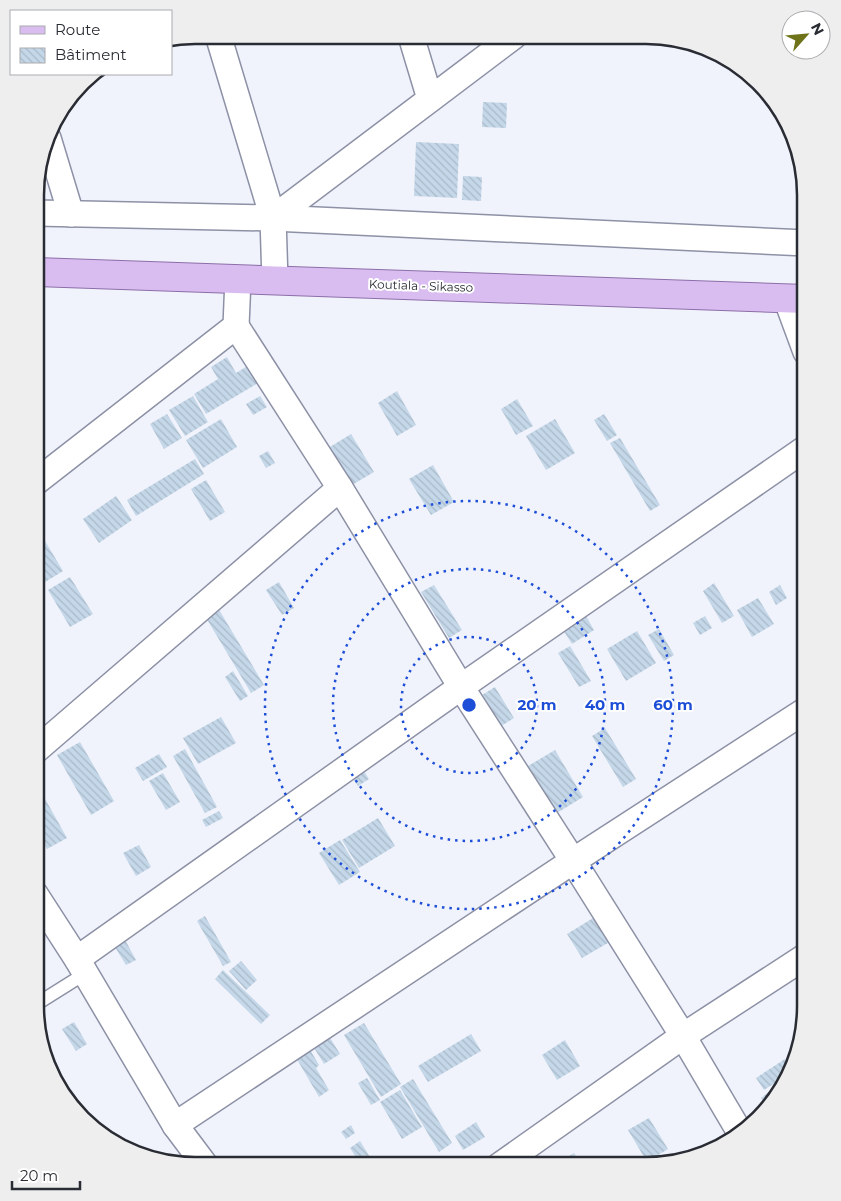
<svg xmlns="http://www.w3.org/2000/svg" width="841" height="1201" viewBox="0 0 841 1201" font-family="Montserrat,sans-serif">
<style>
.building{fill:url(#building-back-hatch)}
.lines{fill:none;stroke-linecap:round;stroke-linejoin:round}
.lane-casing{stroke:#8d91a5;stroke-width:15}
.street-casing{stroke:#8d91a5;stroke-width:28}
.primary-casing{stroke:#8c6ea8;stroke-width:30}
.lane{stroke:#fff;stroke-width:12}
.street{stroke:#fff;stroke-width:25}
.primary{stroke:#dabdf0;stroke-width:28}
.ring{fill:none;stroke:#1d4ed8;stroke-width:2.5;stroke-dasharray:2.5 5}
.labels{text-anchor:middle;stroke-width:4;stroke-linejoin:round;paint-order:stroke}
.street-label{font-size:12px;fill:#2a2c34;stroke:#fff}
.rim{fill:none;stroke:#2a2c34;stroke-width:2.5}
.centre{fill:#1d4ed8;stroke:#fff;stroke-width:2.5}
.ring-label{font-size:15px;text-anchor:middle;font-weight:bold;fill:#1d4ed8;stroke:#fff;stroke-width:4;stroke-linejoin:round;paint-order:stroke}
</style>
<defs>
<pattern id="building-back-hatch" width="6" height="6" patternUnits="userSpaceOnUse" patternTransform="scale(1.25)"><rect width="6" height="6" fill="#c5d8e9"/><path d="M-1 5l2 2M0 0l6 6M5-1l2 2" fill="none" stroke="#a9bac8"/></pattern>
</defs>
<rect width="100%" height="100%" fill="#f1f3fc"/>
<g class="building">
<polygon points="483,102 507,103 506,128 482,127"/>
<polygon points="416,142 459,144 457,198 414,196"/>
<polygon points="463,176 482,177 481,201 462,200"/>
<polygon points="36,356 44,370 36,374"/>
<polygon points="227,357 236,373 249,365 260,382 206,414 194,394 218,379 211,367"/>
<polygon points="397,391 416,425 397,436 378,403"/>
<polygon points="193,396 208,422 185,436 169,410"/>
<polygon points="260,396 267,407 253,415 246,404"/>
<polygon points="517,399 533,426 516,435 501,409"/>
<polygon points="167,414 182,438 164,449 150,424"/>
<polygon points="604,414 617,435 607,441 594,420"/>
<polygon points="221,419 237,447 203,468 186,440"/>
<polygon points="555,419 575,453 546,470 526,436"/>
<polygon points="351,434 374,472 347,488 325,450"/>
<polygon points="620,438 660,505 650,511 610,443"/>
<polygon points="268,451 275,463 266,468 259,456"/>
<polygon points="195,459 204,474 136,516 127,500"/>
<polygon points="433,465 454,502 431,515 409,479"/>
<polygon points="206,480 225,512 210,521 191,489"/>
<polygon points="116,496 132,520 99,543 83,519"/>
<polygon points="36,526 63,571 42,584 36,573"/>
<polygon points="70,577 93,614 70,627 48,590"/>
<polygon points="279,582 294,608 282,615 266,590"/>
<polygon points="714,583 734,616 722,623 703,591"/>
<polygon points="434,585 462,630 449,638 421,592"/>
<polygon points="780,585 787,598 776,605 769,592"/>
<polygon points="758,598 774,624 752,637 737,610"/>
<polygon points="218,608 264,685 251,693 205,616"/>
<polygon points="586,616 594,630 572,644 563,630"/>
<polygon points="705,616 712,628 700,635 693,623"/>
<polygon points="659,629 674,655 664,661 648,635"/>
<polygon points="637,631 656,663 626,681 607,649"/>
<polygon points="570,646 591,681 579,687 558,653"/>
<polygon points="233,671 248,696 240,701 225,677"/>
<polygon points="495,687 514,718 501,726 482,695"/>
<polygon points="221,717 236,743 198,764 183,738"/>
<polygon points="605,728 636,779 623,787 592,736"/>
<polygon points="80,742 114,801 91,815 57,755"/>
<polygon points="185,749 217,807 205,813 173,756"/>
<polygon points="555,750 583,797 557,813 528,766"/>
<polygon points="159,754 167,767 143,781 135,768"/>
<polygon points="362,768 369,779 358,786 351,775"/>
<polygon points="163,773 180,802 166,810 149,781"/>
<polygon points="44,797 67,838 47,849 35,829 35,802"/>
<polygon points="219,811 223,818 206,827 202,820"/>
<polygon points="378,818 395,846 359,868 342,840"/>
<polygon points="340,840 360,872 339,885 319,853"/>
<polygon points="139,845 151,867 136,876 123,853"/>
<polygon points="598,915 613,940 582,958 567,934"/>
<polygon points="205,916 231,962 223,966 197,921"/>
<polygon points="124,938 136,960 126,965 113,944"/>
<polygon points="241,961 257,980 246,990 229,971"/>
<polygon points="223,970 270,1015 261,1024 215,979"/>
<polygon points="74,1022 87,1044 76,1051 62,1029"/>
<polygon points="364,1023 401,1084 381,1097 344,1035"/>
<polygon points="471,1034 481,1051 428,1082 418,1066"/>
<polygon points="329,1036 340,1054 324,1064 313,1046"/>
<polygon points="565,1040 580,1066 557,1080 542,1055"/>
<polygon points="309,1048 319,1065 316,1068 329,1090 319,1097 295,1056"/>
<polygon points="785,1059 789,1066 786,1076 764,1090 756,1078"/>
<polygon points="367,1078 380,1100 371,1105 358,1083"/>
<polygon points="413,1079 452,1143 439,1152 400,1087"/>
<polygon points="783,1083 779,1095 778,1096 773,1090"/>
<polygon points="400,1090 422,1127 402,1139 380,1102"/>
<polygon points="770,1091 776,1098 767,1106 761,1098"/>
<polygon points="649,1118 668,1149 647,1162 628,1130"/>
<polygon points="476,1122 485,1137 463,1150 455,1136"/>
<polygon points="351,1125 355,1133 346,1139 341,1132"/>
<polygon points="360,1141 375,1165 361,1165 350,1148"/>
<polygon points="574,1153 582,1166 553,1166"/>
</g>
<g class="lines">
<defs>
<polyline id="lane" points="35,1005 86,973"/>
<g id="street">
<polyline points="218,35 273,218 275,281"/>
<polyline points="411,36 430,99"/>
<polyline points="48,138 71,214"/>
<polyline points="36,213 273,218 806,243"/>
<polyline points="273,218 514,36"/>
<polyline points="786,298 806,352"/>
<polyline points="236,326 340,488 461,687 573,861 683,1036 739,1131"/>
<polyline points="36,482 236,326 238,279"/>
<polyline points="35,751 340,488"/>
<polyline points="35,894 77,959 175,1125 205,1165"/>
<polyline points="77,959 461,687 806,448"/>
<polyline points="175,1125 573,861 806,710"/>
<polyline points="499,1166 683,1036 806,956"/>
</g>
<polyline id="primary" points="36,272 806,299"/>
</defs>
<use href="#lane" class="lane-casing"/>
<use href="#street" class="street-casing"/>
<use href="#primary" class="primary-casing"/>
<use href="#lane" class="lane"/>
<use href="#street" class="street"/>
<use href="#primary" class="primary"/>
</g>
<g class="ring">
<circle cx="469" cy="705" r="68"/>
<circle cx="469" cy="705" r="136"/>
<circle cx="469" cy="705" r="204"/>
</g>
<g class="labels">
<g class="street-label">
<text transform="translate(421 286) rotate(2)" y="4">Koutiala - Sikasso</text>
</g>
</g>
<path d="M0 0H841V1201H0ZM195 44H646A151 151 0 0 1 797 195V1006A151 151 0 0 1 646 1157H195A151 151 0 0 1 44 1006V195A151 151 0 0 1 195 44Z" fill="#eeeeef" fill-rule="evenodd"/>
<path class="rim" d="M195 44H646A151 151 0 0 1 797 195V1006A151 151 0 0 1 646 1157H195A151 151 0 0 1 44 1006V195A151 151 0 0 1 195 44Z"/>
<circle cx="469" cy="705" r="8" class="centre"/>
<g class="ring-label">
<text x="537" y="710">20 m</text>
<text x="605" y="710">40 m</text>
<text x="673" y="710">60 m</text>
</g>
<rect x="10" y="10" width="162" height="65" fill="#ffffff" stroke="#aaabae"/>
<rect x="20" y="26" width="25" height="8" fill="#dabdf0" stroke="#aaabae"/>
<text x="55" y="35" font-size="15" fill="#2a2c34">Route</text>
<rect x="20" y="48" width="25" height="15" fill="url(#building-back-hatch)" stroke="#aaabae"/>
<text x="55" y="60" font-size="15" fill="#2a2c34">Bâtiment</text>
<g transform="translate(806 35) rotate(63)"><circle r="24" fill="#ffffff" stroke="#aaabae"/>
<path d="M0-4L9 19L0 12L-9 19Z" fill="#6e7319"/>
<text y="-8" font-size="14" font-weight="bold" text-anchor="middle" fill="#2a2c34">N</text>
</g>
<path d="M12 1181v8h68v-8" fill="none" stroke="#2a2c34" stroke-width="2.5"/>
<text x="20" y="1181" font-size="15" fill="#2a2c34" stroke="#ffffff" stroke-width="4" paint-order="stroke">20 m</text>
</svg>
